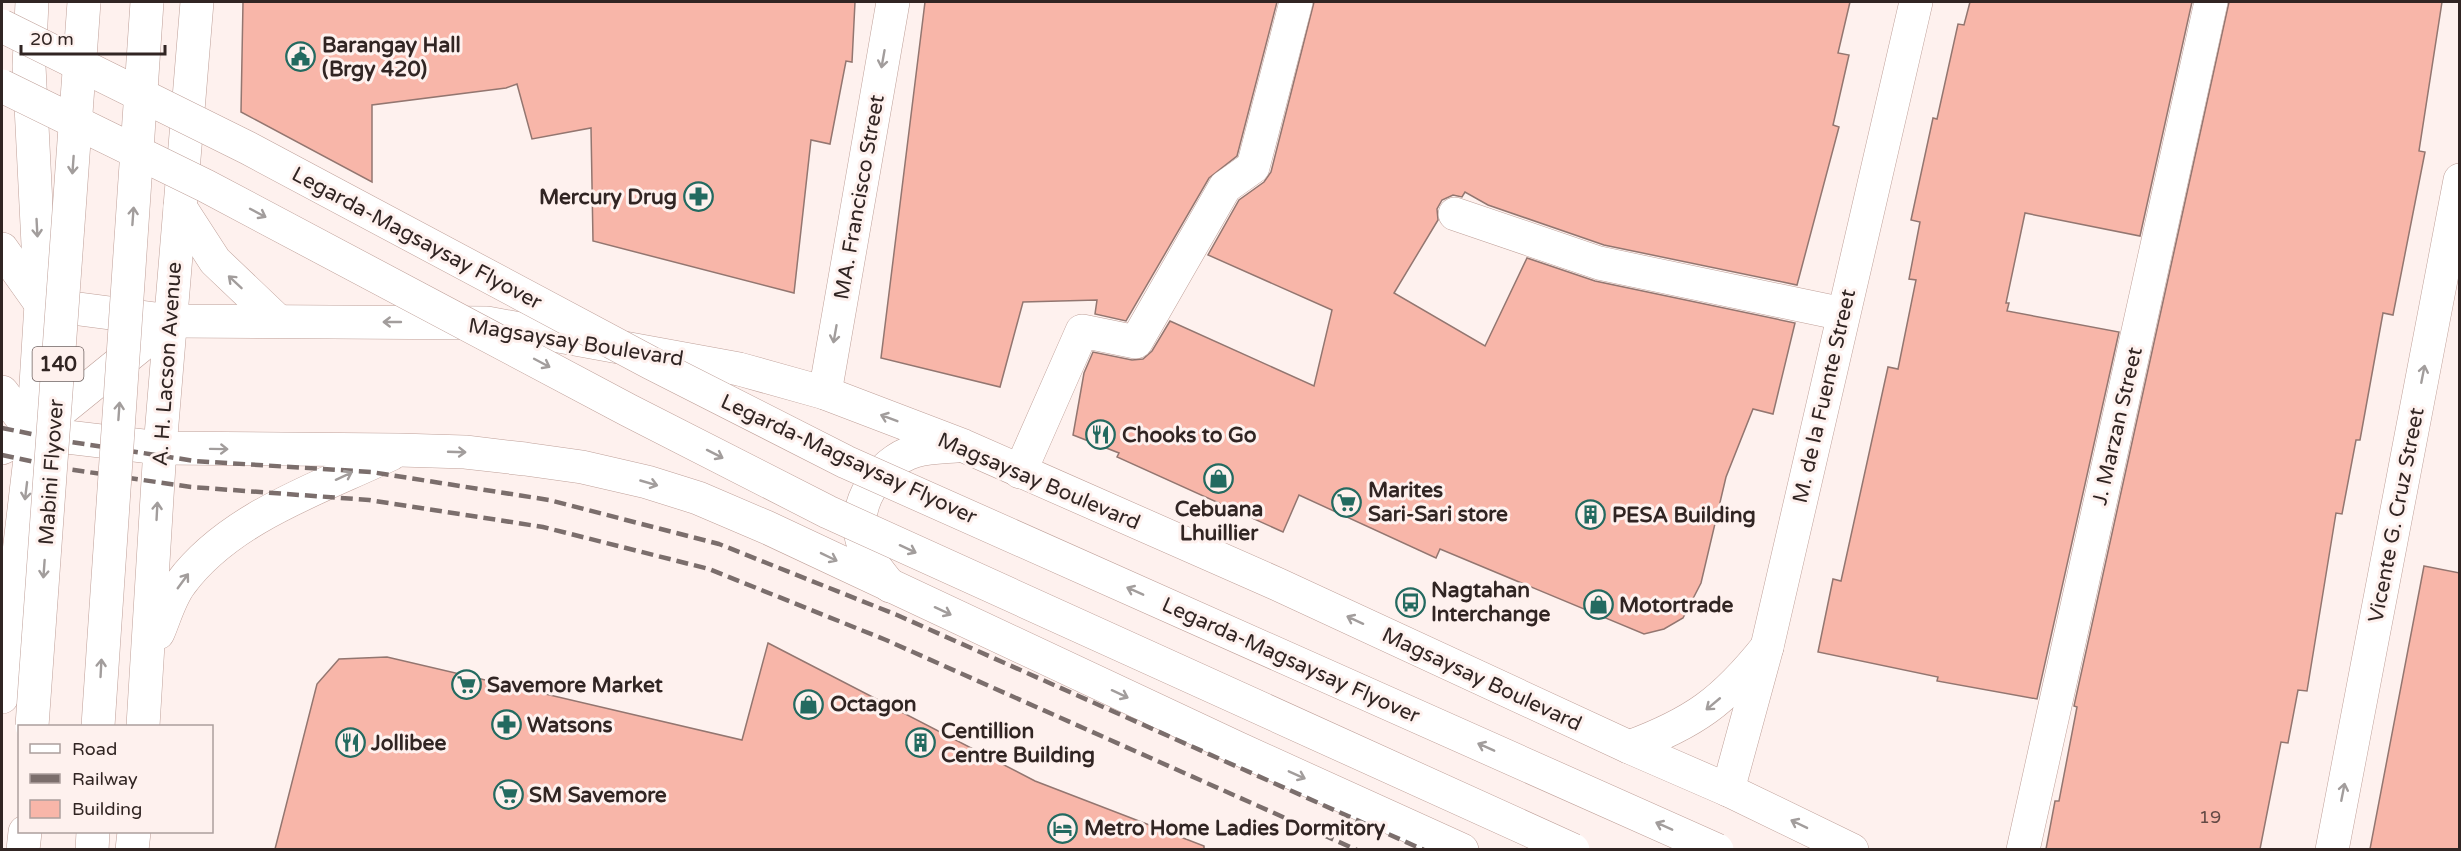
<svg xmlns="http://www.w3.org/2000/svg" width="2461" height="851" viewBox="0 0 2461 851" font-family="'Varela Round',sans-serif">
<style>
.building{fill:#f8b6a9;stroke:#937670;stroke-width:1.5}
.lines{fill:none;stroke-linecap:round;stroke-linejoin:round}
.minor-casing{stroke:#bfa099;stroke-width:34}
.major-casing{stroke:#bfa099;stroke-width:34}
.minor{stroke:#fff;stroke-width:33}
.major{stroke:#fff;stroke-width:33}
.rail{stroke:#7b6e6c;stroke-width:4.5;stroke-dasharray:12 6;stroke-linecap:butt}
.major-bridge-casing{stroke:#bfa099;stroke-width:34;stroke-linecap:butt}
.major-bridge{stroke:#fff;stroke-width:33}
.oneway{stroke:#a29d9c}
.labels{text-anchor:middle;stroke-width:6;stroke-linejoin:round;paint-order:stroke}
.number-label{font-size:18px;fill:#634944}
.shield{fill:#fef1ee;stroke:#6e6260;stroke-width:1.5}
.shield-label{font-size:20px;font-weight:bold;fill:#312523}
.poi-label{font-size:21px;font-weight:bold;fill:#312523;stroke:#fef1ee;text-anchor:start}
.street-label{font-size:21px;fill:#312523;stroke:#fef1ee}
</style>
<rect width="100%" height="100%" fill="#fef1ee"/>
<g class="building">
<polygon points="243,2 855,2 852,62 846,61 830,144 811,140 794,293 593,241 591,128 532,139 517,84 506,88 372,105 372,182 241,112"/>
<polygon points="925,2 1277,2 1237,156 1209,178 1126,321 1095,314 1097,300 1023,302 1000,387 881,358"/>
<polygon points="1314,2 1850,2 1838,53 1849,55 1833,125 1839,127 1797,285 1604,245 1488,205 1465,192 1462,197 1453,195 1442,200 1437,209 1438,220 1394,293 1485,346 1527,258 1595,281 1795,323 1773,414 1753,409 1726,477 1701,583 1683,618 1664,629 1644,634 1440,549 1436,558 1299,495 1283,532 1117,457 1119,453 1073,435 1084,373 1093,352 1132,360 1143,359 1152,351 1170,321 1314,386 1332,310 1208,255 1239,200 1264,182 1271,172"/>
<polygon points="1970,2 2192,2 2140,236 2025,213 2006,303 2009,303 2007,311 2119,332 2037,699 1937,681 1938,677 1818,652 1833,579 1841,581 1888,367 1898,369 1916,280 1909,279 1920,222 1911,220 1933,118 1937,119 1958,24 1964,25"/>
<polygon points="2229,2 2442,2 2419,151 2425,152 2393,315 2383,313 2360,440 2356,440 2342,514 2336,513 2307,691 2298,690 2288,743 2281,742 2260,849 2046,849 2055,801 2059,801 2077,707 2074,706"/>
<polygon points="2424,566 2460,573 2460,849 2370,849"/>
<polygon points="768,643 1035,781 1204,846 1204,849 275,849 317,684 339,659 387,657 742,740"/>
</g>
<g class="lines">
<defs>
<g id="minor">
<polyline points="1455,214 1599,263 1843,314"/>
<polyline points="825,393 893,2"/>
<polyline points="2,448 33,433 171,321"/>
<polyline points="1020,472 1082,331 1136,342 1225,187 1253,167 1296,2"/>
<polyline points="1728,790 1767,647 1916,2"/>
<polyline points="2023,850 2211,2"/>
<polyline points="2332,850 2460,180"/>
</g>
<g id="major">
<polyline points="180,207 215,261 278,321"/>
<polyline points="2,249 41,304 171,321 487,323 739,369 825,393 964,446 1277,584 1629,747 1728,790 1852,850"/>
<polyline points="2,392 33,433 160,448 399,450 465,452 525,459 582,467 647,482 698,498 766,527 1237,748 1462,850"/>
<path d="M 890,586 C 880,573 868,560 863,543 C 850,506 879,462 915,451 C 928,447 942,447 956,446"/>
<path d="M 158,633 C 165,617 170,597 181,583 C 230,517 320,488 391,454"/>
<polyline points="2,697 33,433 41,304 29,66 32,2"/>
<polyline points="143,726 160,448 197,2"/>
<path d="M 1629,747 C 1694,723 1724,701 1767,647"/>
<polyline points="23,850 25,832"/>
<polyline points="92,850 93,832"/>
<polyline points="132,850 134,832"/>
</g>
</defs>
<use href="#minor" class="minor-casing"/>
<use href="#major" class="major-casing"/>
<use href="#minor" class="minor"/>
<use href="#major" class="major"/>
<g class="rail">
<polyline points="2,428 71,442 195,461 371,472 549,500 719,544 897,615 1424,850"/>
<polyline points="2,455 67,469 191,487 369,500 543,527 709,569 886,640 1357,850"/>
</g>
<defs>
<g id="major-bridge">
<polyline points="2,26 248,148 651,363 846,462 1717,850"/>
<polyline points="2,86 206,186 628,410 828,512 1573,850"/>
<polyline points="32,726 84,2"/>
<polyline points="98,726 147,2"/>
</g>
</defs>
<use href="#major-bridge" class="major-bridge-casing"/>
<use href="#major-bridge" class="major-bridge"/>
</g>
<defs><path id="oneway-shaft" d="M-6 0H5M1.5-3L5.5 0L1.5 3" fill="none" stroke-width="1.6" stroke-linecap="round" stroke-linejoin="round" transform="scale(1.5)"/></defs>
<g class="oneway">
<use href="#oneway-shaft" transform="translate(883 59) rotate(100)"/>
<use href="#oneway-shaft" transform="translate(73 165) rotate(94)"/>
<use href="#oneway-shaft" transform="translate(258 213) rotate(28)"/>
<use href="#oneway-shaft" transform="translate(133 216) rotate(-86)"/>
<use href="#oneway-shaft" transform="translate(37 228) rotate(87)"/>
<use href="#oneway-shaft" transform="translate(235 282) rotate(-137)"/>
<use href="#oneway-shaft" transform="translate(392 322) rotate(-180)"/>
<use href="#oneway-shaft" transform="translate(835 334) rotate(100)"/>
<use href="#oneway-shaft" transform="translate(542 363) rotate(28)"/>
<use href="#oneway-shaft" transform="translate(2423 374) rotate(-79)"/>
<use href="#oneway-shaft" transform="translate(119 411) rotate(-86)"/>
<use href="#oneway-shaft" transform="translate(889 418) rotate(-159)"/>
<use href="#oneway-shaft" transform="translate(219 449) rotate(1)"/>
<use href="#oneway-shaft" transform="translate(457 452) rotate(2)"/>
<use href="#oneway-shaft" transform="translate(715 454) rotate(27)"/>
<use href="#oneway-shaft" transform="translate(344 476) rotate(-25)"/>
<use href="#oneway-shaft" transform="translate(649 483) rotate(16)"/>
<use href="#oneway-shaft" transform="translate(26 491) rotate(97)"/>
<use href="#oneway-shaft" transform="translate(157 511) rotate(-87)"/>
<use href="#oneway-shaft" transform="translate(908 549) rotate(25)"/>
<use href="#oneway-shaft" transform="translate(829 557) rotate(26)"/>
<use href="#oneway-shaft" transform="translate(44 569) rotate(94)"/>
<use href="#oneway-shaft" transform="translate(183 581) rotate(-54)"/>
<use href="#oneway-shaft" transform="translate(1135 591) rotate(-156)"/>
<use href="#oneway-shaft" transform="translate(943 611) rotate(25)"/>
<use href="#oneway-shaft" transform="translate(1355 620) rotate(-155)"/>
<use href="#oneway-shaft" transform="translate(101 668) rotate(-87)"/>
<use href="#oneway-shaft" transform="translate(1120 694) rotate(25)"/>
<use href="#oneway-shaft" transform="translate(1713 704) rotate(140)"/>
<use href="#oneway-shaft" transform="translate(1486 747) rotate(-156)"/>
<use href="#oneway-shaft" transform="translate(1297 775) rotate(24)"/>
<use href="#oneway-shaft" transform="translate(2343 792) rotate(-79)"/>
<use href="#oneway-shaft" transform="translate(1799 824) rotate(-154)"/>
<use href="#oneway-shaft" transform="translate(1664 826) rotate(-156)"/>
</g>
<defs>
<symbol id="civic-ring" viewBox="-11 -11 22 22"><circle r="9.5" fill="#fef1ee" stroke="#236a60" stroke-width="1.5"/><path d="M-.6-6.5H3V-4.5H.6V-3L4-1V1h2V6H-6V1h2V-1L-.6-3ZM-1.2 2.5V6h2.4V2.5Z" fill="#236a60"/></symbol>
<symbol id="pharmacy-ring" viewBox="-11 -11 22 22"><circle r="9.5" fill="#fef1ee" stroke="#236a60" stroke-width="1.5"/><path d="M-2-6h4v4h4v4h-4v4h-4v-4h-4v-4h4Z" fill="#236a60"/></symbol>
<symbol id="restaurant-ring" viewBox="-11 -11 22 22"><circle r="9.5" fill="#fef1ee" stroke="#236a60" stroke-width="1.5"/><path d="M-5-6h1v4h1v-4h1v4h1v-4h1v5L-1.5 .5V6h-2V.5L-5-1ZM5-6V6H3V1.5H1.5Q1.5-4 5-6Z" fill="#236a60"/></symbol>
<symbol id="shop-ring" viewBox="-11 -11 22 22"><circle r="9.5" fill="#fef1ee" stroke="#236a60" stroke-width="1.5"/><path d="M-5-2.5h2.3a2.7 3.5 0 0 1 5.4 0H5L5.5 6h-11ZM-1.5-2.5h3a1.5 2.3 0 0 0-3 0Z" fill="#236a60"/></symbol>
<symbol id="supermarket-ring" viewBox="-11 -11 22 22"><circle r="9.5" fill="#fef1ee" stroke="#236a60" stroke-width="1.5"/><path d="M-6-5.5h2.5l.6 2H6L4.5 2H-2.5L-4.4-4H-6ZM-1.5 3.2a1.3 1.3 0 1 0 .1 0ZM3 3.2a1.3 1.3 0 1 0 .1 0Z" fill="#236a60"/></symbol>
<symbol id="building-ring" viewBox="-11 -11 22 22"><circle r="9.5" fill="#fef1ee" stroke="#236a60" stroke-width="1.5"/><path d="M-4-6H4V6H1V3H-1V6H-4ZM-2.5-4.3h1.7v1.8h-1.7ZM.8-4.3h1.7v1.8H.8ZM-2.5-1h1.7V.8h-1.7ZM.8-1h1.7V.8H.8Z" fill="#236a60"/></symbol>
<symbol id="bus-ring" viewBox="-11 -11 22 22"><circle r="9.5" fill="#fef1ee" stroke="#236a60" stroke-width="1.5"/><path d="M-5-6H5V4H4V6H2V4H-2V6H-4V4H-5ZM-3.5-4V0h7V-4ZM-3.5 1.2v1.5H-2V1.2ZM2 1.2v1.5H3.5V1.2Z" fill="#236a60"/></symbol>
<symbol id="hotel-ring" viewBox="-11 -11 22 22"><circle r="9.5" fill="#fef1ee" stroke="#236a60" stroke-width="1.5"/><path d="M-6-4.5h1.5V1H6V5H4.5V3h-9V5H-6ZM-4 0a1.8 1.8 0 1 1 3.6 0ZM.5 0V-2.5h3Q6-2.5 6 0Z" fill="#236a60"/></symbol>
</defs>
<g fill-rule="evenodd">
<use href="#civic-ring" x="284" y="40" width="33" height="33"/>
<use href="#pharmacy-ring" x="682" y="180" width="33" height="33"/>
<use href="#restaurant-ring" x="1084" y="418" width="33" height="33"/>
<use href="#shop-ring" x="1202" y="462" width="33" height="33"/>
<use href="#supermarket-ring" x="1330" y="486" width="33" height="33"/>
<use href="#building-ring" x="1574" y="498" width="33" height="33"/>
<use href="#bus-ring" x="1394" y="586" width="33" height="33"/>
<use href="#shop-ring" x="1582" y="588" width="33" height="33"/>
<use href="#supermarket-ring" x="450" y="668" width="33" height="33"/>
<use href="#shop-ring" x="792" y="688" width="33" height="33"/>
<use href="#pharmacy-ring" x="490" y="708" width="33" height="33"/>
<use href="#restaurant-ring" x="334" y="726" width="33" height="33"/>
<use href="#building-ring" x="904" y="726" width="33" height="33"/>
<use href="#supermarket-ring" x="492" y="778" width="33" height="33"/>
<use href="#hotel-ring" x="1046" y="812" width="33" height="33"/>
</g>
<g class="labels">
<g class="number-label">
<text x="2210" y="823">19</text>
</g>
<rect class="shield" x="32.5" y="347" width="51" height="34" rx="4.5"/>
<g class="shield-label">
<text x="58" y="371">140</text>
</g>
<g class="poi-label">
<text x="322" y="52">Barangay Hall<tspan x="322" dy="24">(Brgy 420)</tspan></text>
<text x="677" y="204" text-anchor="end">Mercury Drug</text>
<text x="1122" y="442">Chooks to Go</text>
<text x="1368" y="497">Marites<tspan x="1368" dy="24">Sari-Sari store</tspan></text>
<text x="1219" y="516" text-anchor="middle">Cebuana<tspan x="1219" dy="24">Lhuillier</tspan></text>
<text x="1612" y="522">PESA Building</text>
<text x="1431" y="597">Nagtahan<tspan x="1431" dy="24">Interchange</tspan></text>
<text x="1619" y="612">Motortrade</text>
<text x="487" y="692">Savemore Market</text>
<text x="830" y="711">Octagon</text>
<text x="527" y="732">Watsons</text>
<text x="941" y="738">Centillion<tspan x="941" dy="24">Centre Building</tspan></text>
<text x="371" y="750">Jollibee</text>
<text x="529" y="802">SM Savemore</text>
<text x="1084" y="835">Metro Home Ladies Dormitory</text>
</g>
<g class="street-label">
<text transform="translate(859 197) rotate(-80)" y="7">MA. Francisco Street</text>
<text transform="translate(417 238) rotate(28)" y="7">Legarda-Magsaysay Flyover</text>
<text transform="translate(576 342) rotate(9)" y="7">Magsaysay Boulevard</text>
<text transform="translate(167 364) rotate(-86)" y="7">A. H. Lacson Avenue</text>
<text transform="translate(1824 396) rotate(-77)" y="7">M. de la Fuente Street</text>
<text transform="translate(2117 426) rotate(-77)" y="7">J. Marzan Street</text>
<text transform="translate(849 459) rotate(25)" y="7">Legarda-Magsaysay Flyover</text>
<text transform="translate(51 472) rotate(-86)" y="7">Mabini Flyover</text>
<text transform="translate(1039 481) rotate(23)" y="7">Magsaysay Boulevard</text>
<text transform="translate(2396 515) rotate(-79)" y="7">Vicente G. Cruz Street</text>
<text transform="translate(1291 660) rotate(24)" y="7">Legarda-Magsaysay Flyover</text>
<text transform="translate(1482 679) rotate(25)" y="7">Magsaysay Boulevard</text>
</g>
</g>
<rect width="2461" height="851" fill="none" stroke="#312523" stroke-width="6"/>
<rect x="18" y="725" width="195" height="108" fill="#fef1ee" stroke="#ac9f9d" stroke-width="1.5"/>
<rect x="30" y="744" width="30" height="9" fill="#ffffff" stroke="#ac9f9d" stroke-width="1.5"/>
<text x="72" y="755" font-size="18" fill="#312523">Road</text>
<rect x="30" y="774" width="30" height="9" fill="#7b6e6c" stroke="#ac9f9d" stroke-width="1.5"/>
<text x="72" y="785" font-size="18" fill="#312523">Railway</text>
<rect x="30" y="800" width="30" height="18" fill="#f8b6a9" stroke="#ac9f9d" stroke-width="1.5"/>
<text x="72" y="815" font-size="18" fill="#312523">Building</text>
<path d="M21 45v9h144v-9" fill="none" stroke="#312523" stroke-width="3"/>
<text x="30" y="45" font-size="18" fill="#312523" stroke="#fef1ee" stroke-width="4.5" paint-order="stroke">20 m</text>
</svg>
